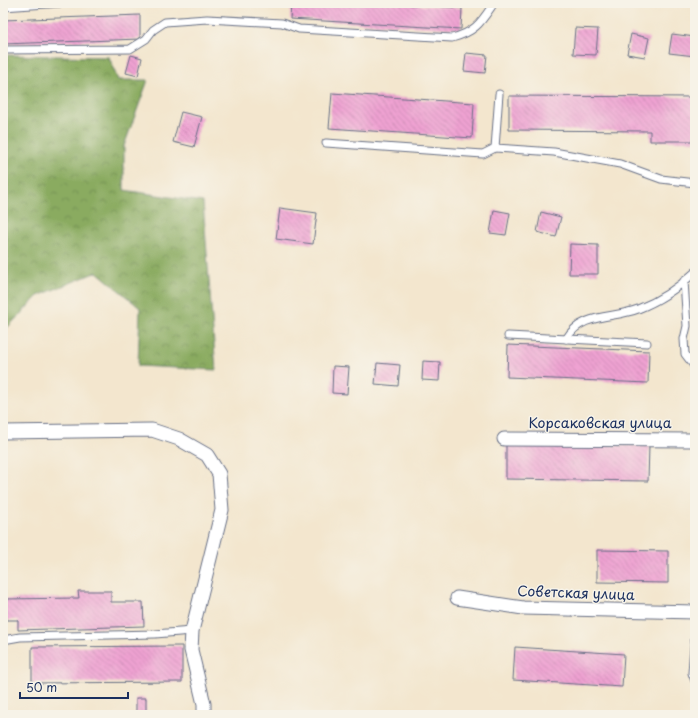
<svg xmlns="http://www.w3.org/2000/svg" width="698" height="718" viewBox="0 0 698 718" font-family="'Playpen Sans',sans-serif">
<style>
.forest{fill:url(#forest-crowns);stroke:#526d5f}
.building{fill:url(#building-back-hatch)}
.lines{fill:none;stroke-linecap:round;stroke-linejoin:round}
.service-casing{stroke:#676f85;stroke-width:9}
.minor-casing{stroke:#676f85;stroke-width:15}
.service{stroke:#fff;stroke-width:7}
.minor{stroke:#fff;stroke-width:13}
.labels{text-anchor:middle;stroke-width:3;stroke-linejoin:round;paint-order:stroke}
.street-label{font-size:14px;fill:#1b2f5e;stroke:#f7f3e8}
</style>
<defs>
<pattern id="forest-crowns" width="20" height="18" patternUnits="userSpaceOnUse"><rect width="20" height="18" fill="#8aab60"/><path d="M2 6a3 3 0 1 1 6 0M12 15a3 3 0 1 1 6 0" fill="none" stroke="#708c52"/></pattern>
<pattern id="building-back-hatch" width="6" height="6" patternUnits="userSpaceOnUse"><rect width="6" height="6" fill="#efa2d2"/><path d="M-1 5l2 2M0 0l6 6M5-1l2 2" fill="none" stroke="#c184ae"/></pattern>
</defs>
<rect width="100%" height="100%" fill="#f7f3e8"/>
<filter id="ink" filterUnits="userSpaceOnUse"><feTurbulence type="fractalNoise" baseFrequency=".025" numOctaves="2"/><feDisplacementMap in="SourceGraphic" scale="8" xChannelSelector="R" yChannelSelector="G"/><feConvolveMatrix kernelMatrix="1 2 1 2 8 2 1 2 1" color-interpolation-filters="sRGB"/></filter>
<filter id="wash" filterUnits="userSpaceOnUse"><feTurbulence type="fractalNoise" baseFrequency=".012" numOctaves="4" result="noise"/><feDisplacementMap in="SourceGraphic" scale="16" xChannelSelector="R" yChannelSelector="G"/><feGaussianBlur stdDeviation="0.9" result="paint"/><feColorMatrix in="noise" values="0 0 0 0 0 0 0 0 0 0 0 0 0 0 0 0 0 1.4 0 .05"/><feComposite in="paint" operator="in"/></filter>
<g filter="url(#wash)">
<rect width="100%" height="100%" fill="#f3e6ce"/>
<polygon class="forest" points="3,55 109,57 118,80 148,80 124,146 124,190 203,202 216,370 138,366 140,308 97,272 38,296 3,332"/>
<g id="blocks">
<g class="building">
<polygon points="291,3 383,3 462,8 461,29 290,19"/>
<polygon points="140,15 140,39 3,44 3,20"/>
<polygon points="575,28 598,29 596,55 573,54"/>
<polygon points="631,34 649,38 645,57 627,54"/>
<polygon points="672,34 695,37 695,56 669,53"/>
<polygon points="466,53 487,55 485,73 464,71"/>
<polygon points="131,55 142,58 138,76 126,73"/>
<polygon points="332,93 474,103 472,138 329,128"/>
<polygon points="509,96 695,97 695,141 650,141 650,131 509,130"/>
<polygon points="181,112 202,117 194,147 173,142"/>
<polygon points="280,208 317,213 313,244 276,239"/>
<polygon points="494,210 510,213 506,235 490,233"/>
<polygon points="541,212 561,217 556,237 537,232"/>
<polygon points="570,244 598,245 598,274 569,274"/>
<polygon points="508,345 649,351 648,383 507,377"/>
<polygon points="423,361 440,362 439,381 422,380"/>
<polygon points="377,363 400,365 398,386 375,384"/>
<polygon points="333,366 349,367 347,394 332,393"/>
<polygon points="506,444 649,446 648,481 506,479"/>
<polygon points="597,550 668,551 668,583 597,582"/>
<polygon points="78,591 111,591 111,602 143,602 144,626 18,630 18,620 6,620 5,613 3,613 3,599 79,598"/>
<polygon points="182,646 182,682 32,683 32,647"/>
<polygon points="515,647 624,654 622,687 513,680"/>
<rect x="136" y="698" width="10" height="17"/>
</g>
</g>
</g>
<g filter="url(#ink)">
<use href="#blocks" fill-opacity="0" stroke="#676f85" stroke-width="1"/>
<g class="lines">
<defs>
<g id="service">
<polyline points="3,7 61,3"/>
<path d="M 3,50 L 130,49 L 146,39 L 153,30 L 165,22 L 207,19 L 282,23 L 299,29 L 452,38 C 476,32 481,22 494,3"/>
<polyline points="499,94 495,148 554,152 620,164 661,179 695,183"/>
<polyline points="326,143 483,154 495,148"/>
<polyline points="684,281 687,326 684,339 685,354 695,367"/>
<polyline points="508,336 647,343"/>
<path d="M 566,339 C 582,312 613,319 638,309 C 659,301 679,287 695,272"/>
<polyline points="695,632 692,673 695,681"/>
<polyline points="3,640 20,637 155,634 192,631"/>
</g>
<g id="minor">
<polyline points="3,432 152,430 179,439 207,455 219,474 222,510 192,631 191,650 204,704 204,715"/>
<polyline points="504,439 695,440"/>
<polyline points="457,598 523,608 695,612"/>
</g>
</defs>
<use href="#service" class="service-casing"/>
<use href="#minor" class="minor-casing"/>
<use href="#service" class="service"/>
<use href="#minor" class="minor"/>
</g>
</g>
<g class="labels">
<g class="street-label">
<text x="600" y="428">Корсаковская улица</text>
<text transform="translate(576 593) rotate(2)" y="5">Советская улица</text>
</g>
</g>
<rect width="698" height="718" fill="none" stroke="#f7f3e8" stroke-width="16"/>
<path d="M20 692v6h108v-6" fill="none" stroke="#1b2f5e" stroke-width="2"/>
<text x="26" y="692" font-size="12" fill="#1b2f5e" stroke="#f7f3e8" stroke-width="3" paint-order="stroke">50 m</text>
</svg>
